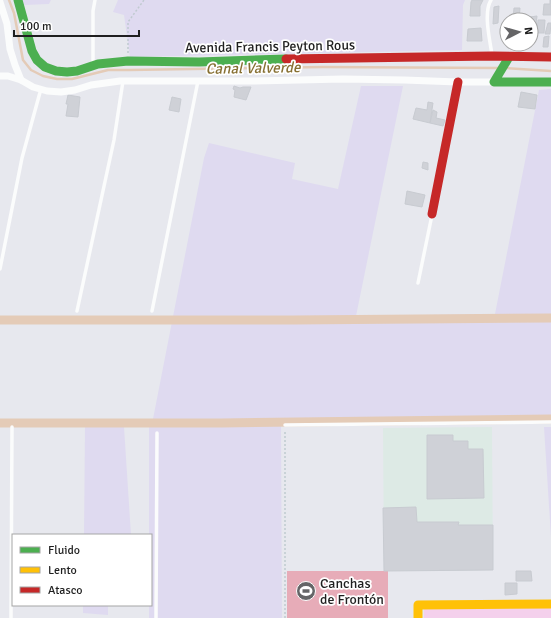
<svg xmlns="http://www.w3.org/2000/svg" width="551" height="618" viewBox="0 0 551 618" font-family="Signika,sans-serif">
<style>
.industrial{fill:#ddeae5}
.farmland{fill:#dfdaf0}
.park{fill:#f4d0ec}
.pitch{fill:#e7acb8}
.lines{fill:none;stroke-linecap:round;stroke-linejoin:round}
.stream{stroke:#e4cbb7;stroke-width:2.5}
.canal{stroke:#e4cbb7;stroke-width:9}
.building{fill:#cfd1d7;stroke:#c8cbd1}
.path{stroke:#c0cad0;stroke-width:1.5;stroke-dasharray:2 2;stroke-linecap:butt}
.lane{stroke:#fbfcfc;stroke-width:3.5}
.street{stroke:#fbfcfc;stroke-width:7}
.fast{stroke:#4caf50;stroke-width:9}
.slow{stroke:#ffc107;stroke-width:9}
.jam{stroke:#c62828;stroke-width:9}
.labels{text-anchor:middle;stroke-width:3.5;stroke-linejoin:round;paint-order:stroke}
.street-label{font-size:14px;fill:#1f1f1f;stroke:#fff}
.poi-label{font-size:14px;fill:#1f1f1f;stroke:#fff;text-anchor:start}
.water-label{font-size:15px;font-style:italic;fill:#877033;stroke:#fff}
</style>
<rect width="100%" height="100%" fill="#e7e8ee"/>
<polygon class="industrial" points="492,427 493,570 384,571 383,428"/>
<g class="farmland">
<polygon points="23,0 51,0 49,4 24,5"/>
<polygon points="118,0 465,0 463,5 462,50 130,57 124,15 113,12"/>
<polygon points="361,86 403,86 356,316 495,314 539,90 551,89 551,416 282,421 153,419 204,158 209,143 295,163 292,179 338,189"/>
<polygon points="149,424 281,424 282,618 149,618 149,605 151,605 151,535 149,535"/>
<polygon points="85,426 124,427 131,535 84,535"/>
<polygon points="544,427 551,427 551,537"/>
<polygon points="83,605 108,605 108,615 83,613"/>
</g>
<polygon class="park" points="551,608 551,618 424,618 424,609"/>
<rect class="pitch" x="287" y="571" width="101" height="47"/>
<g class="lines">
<g class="stream">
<polyline points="9,0 14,13 23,60 31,70 43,76 57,79 72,79 108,70 129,70 323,67 499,68"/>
<polyline points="506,68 551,71"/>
</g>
<g class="canal">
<polyline points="0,320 293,320 551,318"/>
<polyline points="0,423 221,423 551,419"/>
</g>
</g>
<g class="building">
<polygon points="472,0 483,0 480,6 480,16 470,16 471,2"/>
<polygon points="550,0 551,0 551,15 543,15 544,4 550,4"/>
<polygon points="499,6 498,23 493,24 494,7"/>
<polygon points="514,8 520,8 519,20 513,20"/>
<polygon points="522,15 528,16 527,20 521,20"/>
<polygon points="537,16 536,25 531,25 531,20 529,20 530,17"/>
<polygon points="538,20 545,20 544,33 537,33"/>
<polygon points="548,23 551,23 550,34 545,34"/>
<polygon points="481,28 482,41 467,41 468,29"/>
<polygon points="549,36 548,47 543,47 544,37"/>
<polygon points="234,86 240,88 243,87 251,87 246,100 234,97 235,90 233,89"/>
<polygon points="521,92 537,95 535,109 518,107"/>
<polygon points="68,95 80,97 78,117 66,116 68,104 66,104"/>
<polygon points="172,97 181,99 179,112 169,110"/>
<polygon points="428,102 433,103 430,123 413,119 416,108 427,110"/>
<polygon points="433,110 437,112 436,118 445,120 443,126 430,123"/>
<polygon points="423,162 428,163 428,170 422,168"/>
<polygon points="407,191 425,195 422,207 405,204"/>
<polygon points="427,435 453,435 453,441 468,441 468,449 483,449 484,498 427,499"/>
<polygon points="416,507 417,522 459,522 458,525 493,525 493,570 384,571 383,508"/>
<polygon points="516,571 531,571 532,581 516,581"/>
<polygon points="505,583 517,583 517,594 505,595"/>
</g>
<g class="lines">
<g class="path">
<polyline points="128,53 128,22 144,0"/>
<polyline points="285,618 285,430"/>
</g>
<g class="lane">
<path d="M 491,0 C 483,13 490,40 492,55"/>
<polyline points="93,65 93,11 95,0"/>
<polyline points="0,269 22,158 39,96 41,89"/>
<polyline points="418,283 432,215"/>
<polyline points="77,311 114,140 123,81"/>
<polyline points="152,311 198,81"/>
<polyline points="285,425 551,422"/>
<polyline points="11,618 12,427"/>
<polyline points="156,618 157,433"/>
</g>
<g class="street">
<polyline points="0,2 7,24 10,49 15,65 21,80"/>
<polyline points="0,76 8,76 21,80 33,87 47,91 61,92 75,90 91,85 120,81 252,81 343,79 404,80 458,82 494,82"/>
</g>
<g class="fast">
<polyline points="18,0 32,51 37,60 45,67 56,71 67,72 77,71 98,64 128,61 199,62 286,59"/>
<polyline points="509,57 494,82 551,82"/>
</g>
<polyline class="slow" points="418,618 418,605 551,604"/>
<g class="jam">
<polyline points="286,59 492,56 551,57"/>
<polyline points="432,214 458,82"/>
</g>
</g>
<defs>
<symbol id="stadium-disc" viewBox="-11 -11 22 22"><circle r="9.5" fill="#656567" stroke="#fff"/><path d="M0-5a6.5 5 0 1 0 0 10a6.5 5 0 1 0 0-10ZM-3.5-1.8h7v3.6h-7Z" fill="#fff"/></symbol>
</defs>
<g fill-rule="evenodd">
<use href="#stadium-disc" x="295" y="580" width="22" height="22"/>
</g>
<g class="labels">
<g class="street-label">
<text transform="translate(270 46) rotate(-1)" y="5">Avenida Francis Peyton Rous</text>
</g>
<g class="poi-label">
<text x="320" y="588">Canchas<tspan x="320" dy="16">de Frontón</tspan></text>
</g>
<g class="water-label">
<text transform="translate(253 68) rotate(-1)" y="5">Canal Valverde</text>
</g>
</g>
<rect x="12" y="534" width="140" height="72" fill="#ffffff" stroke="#a5a5a5"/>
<rect x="20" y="547" width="20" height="6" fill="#4caf50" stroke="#a5a5a5"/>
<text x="48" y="554" font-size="12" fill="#1f1f1f">Fluido</text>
<rect x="20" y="567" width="20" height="6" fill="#ffc107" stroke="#a5a5a5"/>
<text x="48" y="574" font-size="12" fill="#1f1f1f">Lento</text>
<rect x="20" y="587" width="20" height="6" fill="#c62828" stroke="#a5a5a5"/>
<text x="48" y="594" font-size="12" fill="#1f1f1f">Atasco</text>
<g transform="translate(519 32) rotate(84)"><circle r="19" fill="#ffffff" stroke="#a5a5a5"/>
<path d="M0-3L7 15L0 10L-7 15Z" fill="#656567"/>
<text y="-6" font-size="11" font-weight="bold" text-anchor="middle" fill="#1f1f1f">N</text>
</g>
<path d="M14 30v6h125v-6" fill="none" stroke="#1f1f1f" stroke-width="2"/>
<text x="20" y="30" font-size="12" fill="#1f1f1f" stroke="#ffffff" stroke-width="3" paint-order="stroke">100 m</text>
</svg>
